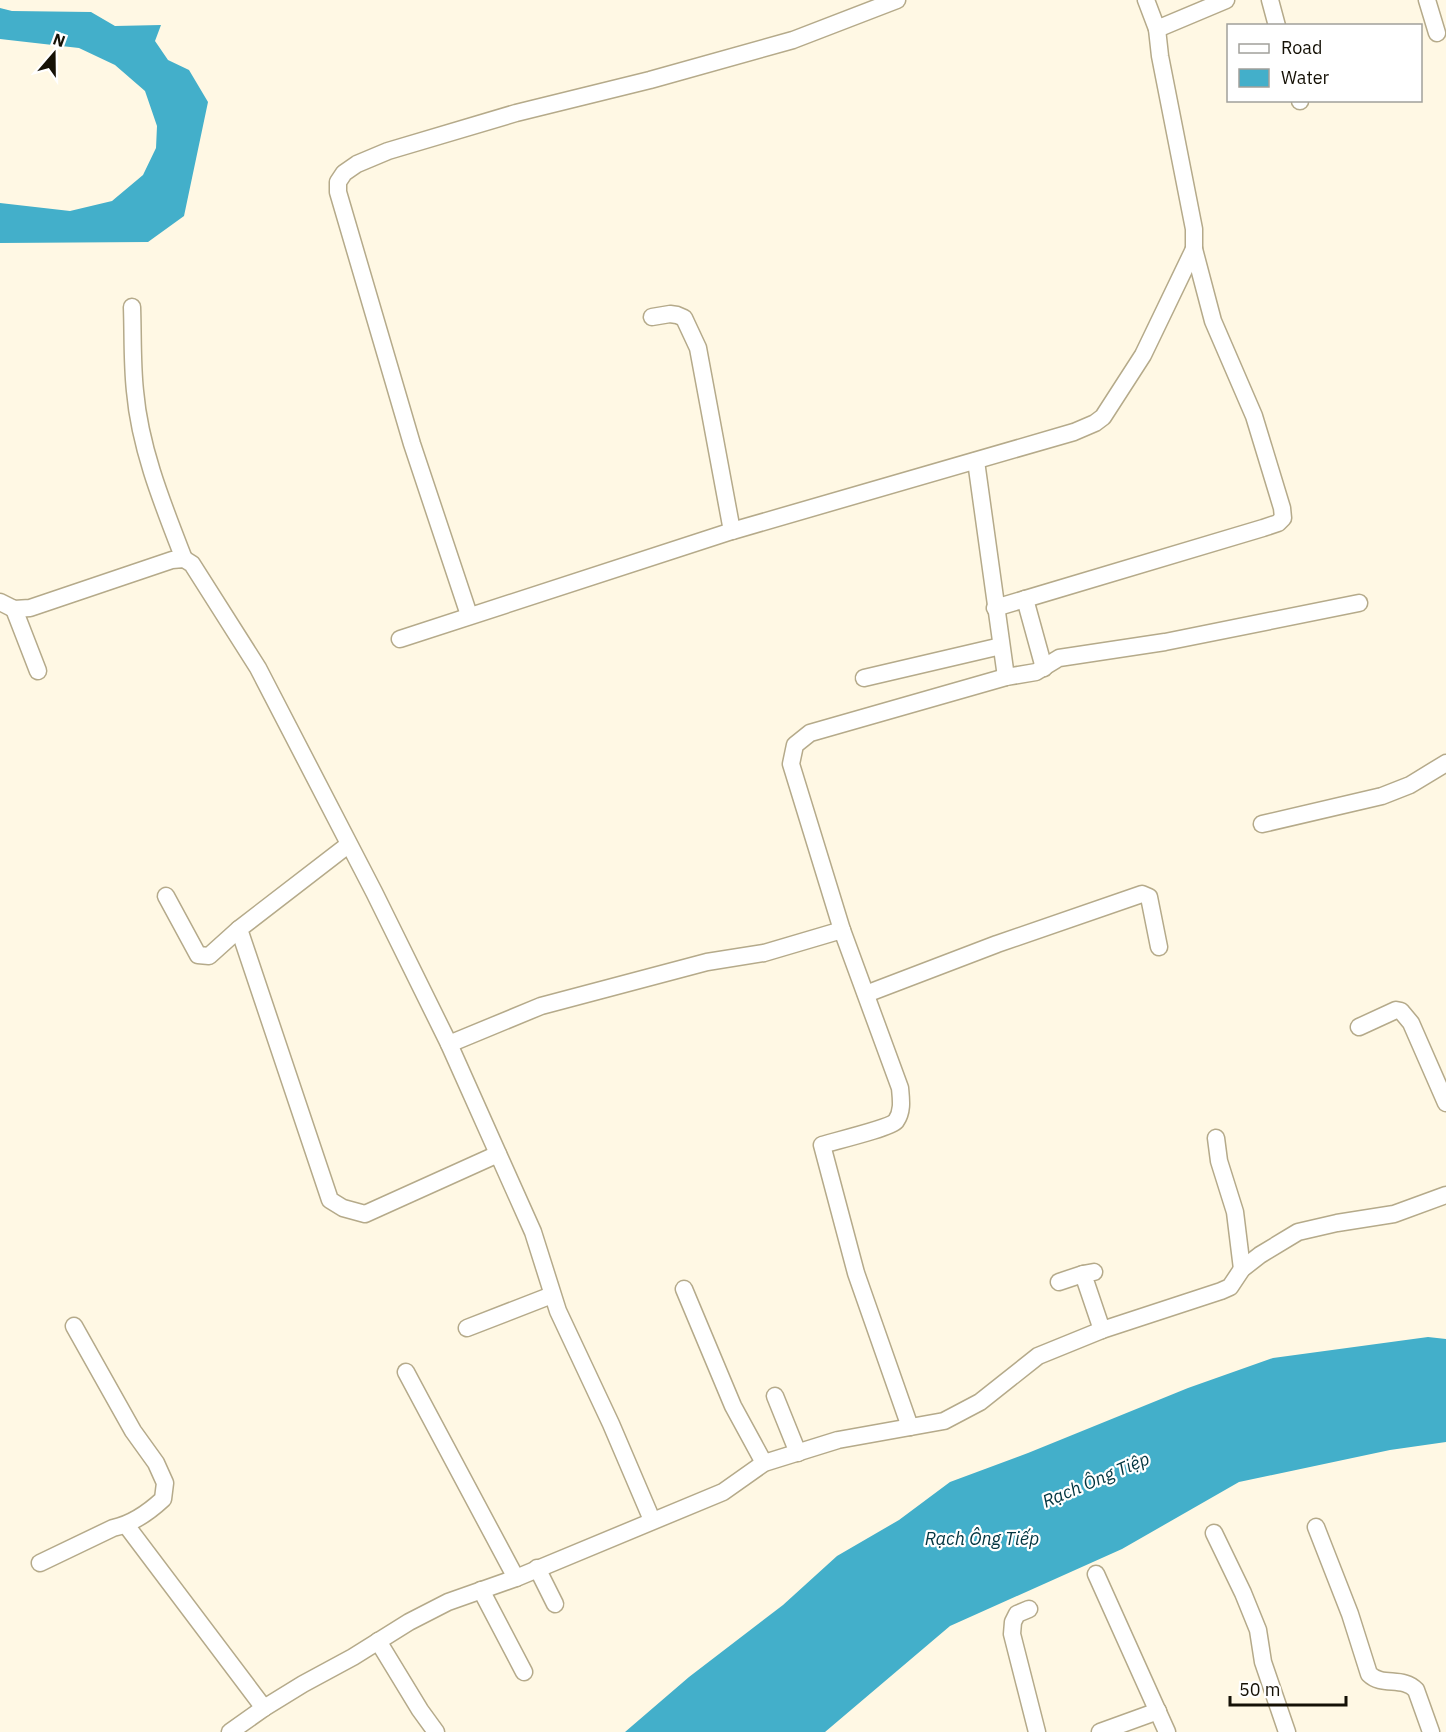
<svg xmlns="http://www.w3.org/2000/svg" width="1446" height="1732" viewBox="0 0 1446 1732" font-family="'IBM Plex Sans',sans-serif">
<style>
.water{fill:#43afca}
.lines{fill:none;stroke-linecap:round;stroke-linejoin:round}
.minor-casing{stroke:#b5aa8a;stroke-width:19}
.minor{stroke:#fff;stroke-width:16}
.labels{text-anchor:middle;stroke-width:4.5;stroke-linejoin:round;paint-order:stroke}
.water-label{font-size:18px;font-style:italic;fill:#013540;stroke:#fff}
</style>
<rect width="100%" height="100%" fill="#fff8e4"/>
<g class="water">
<polygon points="0,8 12,11 91,12 115,26 161,25 155,41 168,60 189,70 208,102 184,216 148,242 0,243 0,203 70,211 112,201 143,175 156,148 157,126 145,91 115,65 79,48 0,39"/>
<polygon points="1428,1337 1446,1339 1446,1442 1390,1450 1239,1482 1122,1549 950,1626 825,1732 625,1732 689,1677 783,1605 837,1556 899,1520 950,1482 1028,1453 1188,1388 1273,1358"/>
</g>
<g class="lines">
<defs>
<g id="minor">
<polyline points="1146,0 1157,29 1226,0"/>
<polyline points="1270,0 1277,26"/>
<polyline points="1427,0 1437,33"/>
<polyline points="1300,100 1300,101"/>
<path d="M 132,307 C 133,335 132,363 135,391 C 140,449 163,505 184,559"/>
<polyline points="652,317 670,314 677,315 684,318 698,348 732,531"/>
<polyline points="976,461 1006,677"/>
<polyline points="1025,599 1044,668"/>
<polyline points="0,602 14,609 30,608 172,560 184,559 192,564 258,668 374,892 449,1044 533,1232 558,1311 611,1424 652,1520"/>
<polyline points="995,608 1263,528 1278,523 1283,518 1282,508 1254,416 1213,321 1194,249 1194,229 1160,56 1157,29"/>
<polyline points="14,609 38,671"/>
<polyline points="469,615 412,444 338,192 338,182 344,173 357,164 388,151 516,113 650,80 793,40 897,0"/>
<polyline points="400,639 732,531 1074,432 1095,423 1103,417 1143,355 1194,249"/>
<polyline points="864,678 1001,646"/>
<polyline points="1262,824 1382,796 1410,785 1446,763"/>
<polyline points="348,845 239,929 330,1200 343,1208 365,1214 498,1154"/>
<polyline points="166,896 198,955 209,956 239,929"/>
<polyline points="866,994 997,944 1142,894 1149,897 1159,947"/>
<polyline points="1359,1027 1396,1010 1401,1011 1411,1023 1446,1103"/>
<polyline points="449,1044 541,1006 707,962 764,953 842,930"/>
<polyline points="1216,1138 1219,1161 1235,1212 1242,1269"/>
<polyline points="1094,1272 1083,1274 1102,1330"/>
<polyline points="1059,1282 1083,1274"/>
<polyline points="684,1289 733,1406 764,1463"/>
<polyline points="467,1328 552,1295"/>
<polyline points="406,1372 516,1578"/>
<polyline points="775,1396 798,1453"/>
<path d="M 910,1427 L 856,1273 L 822,1145 C 835,1141 890,1128 896,1121 C 903,1111 901,1099 900,1088 L 842,930 L 791,764 L 795,745 L 810,733 L 1006,677 L 1036,672 L 1059,658 L 1165,642 L 1359,603"/>
<polyline points="126,1525 264,1708"/>
<path d="M 1316,1527 L 1350,1614 L 1369,1674 C 1382,1687 1403,1676 1416,1690 L 1431,1732"/>
<polyline points="1214,1533 1243,1593 1258,1630 1263,1662 1287,1732"/>
<path d="M 40,1563 L 113,1528 C 132,1524 149,1512 163,1499 L 165,1483 L 156,1463 L 133,1431 L 74,1326"/>
<polyline points="537,1568 555,1604"/>
<polyline points="1096,1574 1167,1732"/>
<polyline points="481,1590 524,1672"/>
<polyline points="1029,1609 1017,1614 1013,1622 1012,1634 1037,1732"/>
<polyline points="378,1641 420,1710 436,1732"/>
<polyline points="230,1732 264,1708 303,1684 353,1657 409,1622 448,1602 516,1578 723,1492 764,1463 838,1440 944,1421 980,1402 1038,1356 1102,1330 1221,1291 1230,1287 1242,1269 1260,1255 1298,1232 1337,1223 1394,1214 1446,1195"/>
<polyline points="1100,1732 1158,1711"/>
</g>
</defs>
<use href="#minor" class="minor-casing"/>
<use href="#minor" class="minor"/>
</g>
<g class="labels">
<g class="water-label">
<text transform="translate(1096 1480) rotate(-23)" y="6">Rạch Ông Tiệp</text>
<text x="982" y="1545">Rạch Ông Tiếp</text>
</g>
</g>
<rect x="1227" y="24" width="195" height="78" fill="#ffffff" stroke="#a1a09b" stroke-width="1.5"/>
<rect x="1239" y="44" width="30" height="9" fill="#ffffff" stroke="#a1a09b" stroke-width="1.5"/>
<text x="1281" y="54" font-size="18" fill="#151106">Road</text>
<rect x="1239" y="69" width="30" height="18" fill="#43afca" stroke="#a1a09b" stroke-width="1.5"/>
<text x="1281" y="84" font-size="18" fill="#151106">Water</text>
<g transform="translate(54 54) rotate(20)" stroke="#ffffff" stroke-width="4.5" paint-order="stroke">
<path d="M0-4.5L10 22L0 15L-10 22Z" fill="#151106"/>
<text y="-9" font-size="16" font-weight="bold" text-anchor="middle" fill="#151106">N</text>
</g>
<path d="M1230 1696v9h116v-9" fill="none" stroke="#151106" stroke-width="3"/>
<text x="1239" y="1696" font-size="18" fill="#151106" stroke="#ffffff" stroke-width="4.5" paint-order="stroke">50 m</text>
</svg>
